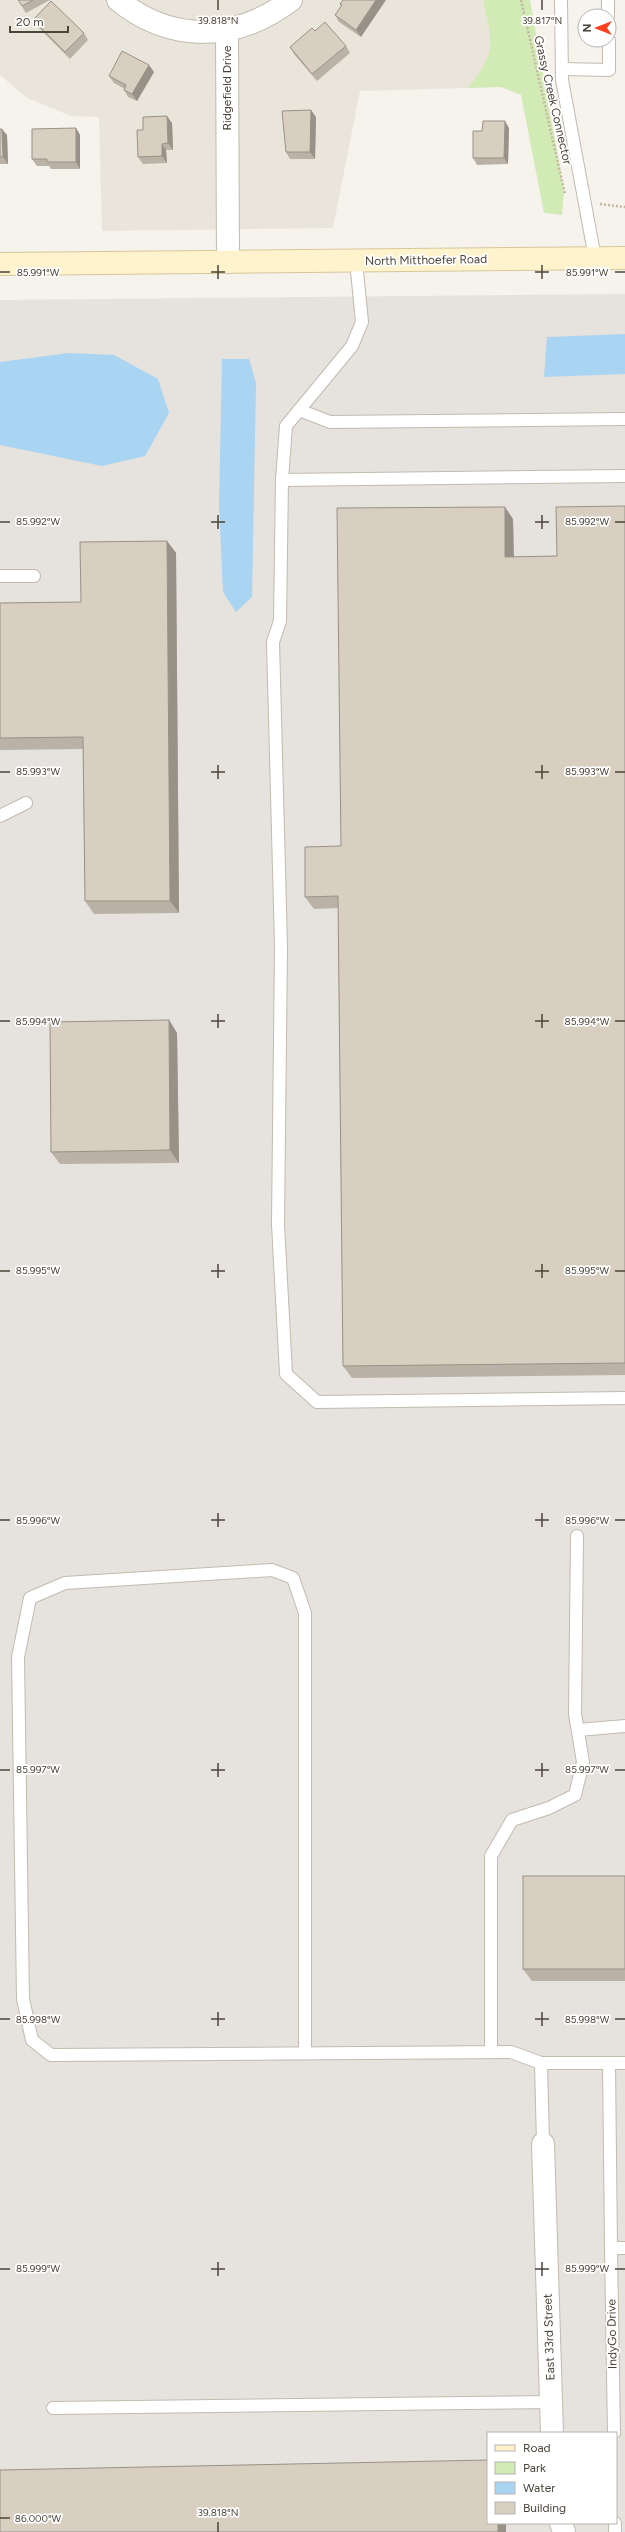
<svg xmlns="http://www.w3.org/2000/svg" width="625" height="2532" viewBox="0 0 625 2532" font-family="Figtree,sans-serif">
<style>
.residential{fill:#eae5da}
.industrial{fill:#e6e2dd;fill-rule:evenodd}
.green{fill:#d2eab5}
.water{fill:#a9d4f2}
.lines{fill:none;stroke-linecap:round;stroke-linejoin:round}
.lane-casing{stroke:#c2bbae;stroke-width:14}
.street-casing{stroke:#c2bbae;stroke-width:24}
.secondary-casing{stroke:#d6c79b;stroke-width:24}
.path{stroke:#c4b79f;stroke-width:2.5;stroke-dasharray:2 2;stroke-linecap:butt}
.lane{stroke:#fff;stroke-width:12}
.street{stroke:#fff;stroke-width:22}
.secondary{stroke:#fff3cd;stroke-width:22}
.wall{fill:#bab2a6}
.shaded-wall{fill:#979187}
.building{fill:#d8cfc1;stroke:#979187}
.ticks{fill:none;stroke:#4b4439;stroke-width:1.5}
.labels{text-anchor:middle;stroke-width:3.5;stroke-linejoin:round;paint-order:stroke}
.street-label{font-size:12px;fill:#4b4439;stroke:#fff}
.ticks-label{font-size:10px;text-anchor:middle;fill:#4b4439;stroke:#fff;stroke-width:3.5;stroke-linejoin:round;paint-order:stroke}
</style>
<rect width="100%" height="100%" fill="#f6f3ec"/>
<polygon class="residential" points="0,0 483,0 492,43 486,65 468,88 360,91 333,228 102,231 99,117 71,116 27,98 0,75"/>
<path class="industrial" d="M 625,294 L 625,2532 L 0,2532 L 0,300 ZM 488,2433 L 616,2433 L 616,2523 L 488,2523 Z"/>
<path class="green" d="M 483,0 L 530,0 L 564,191 L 562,215 L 544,213 L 521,95 L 501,87 L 468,88 C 498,50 492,45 483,0 Z"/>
<g class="water">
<polygon points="625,334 625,374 544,377 547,337"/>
<polygon points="69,353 114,355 158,379 169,413 145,456 102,466 0,445 0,362"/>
<polygon points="222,359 249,359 256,383 252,597 236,612 223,592 219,506"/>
</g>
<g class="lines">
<defs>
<g id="lane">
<polyline points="561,0 562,80 595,258"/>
<polyline points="608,0 608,16"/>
<polyline points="562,69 609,70 609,40"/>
<polyline points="356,261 362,322 352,346 286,426 282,480 280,621 273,642 281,946 278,1224 286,1374 317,1402 625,1398"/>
<polyline points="299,410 330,422 625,419"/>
<polyline points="282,480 625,476"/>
<polyline points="0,576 34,576"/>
<polyline points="0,816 26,803"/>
<polyline points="578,1730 625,1726"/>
<polyline points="491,2052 491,1856 512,1820 549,1808 575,1795 583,1762 575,1714 577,1536"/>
<polyline points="305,2053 305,1613 293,1578 272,1570 65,1583 30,1598 18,1657 23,1999 32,2040 51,2055 511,2052 541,2063"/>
<polyline points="543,2144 541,2063 609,2063"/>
<polyline points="611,2248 609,2063 625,2063"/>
<polyline points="53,2408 551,2402"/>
<polyline points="614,2433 611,2248 625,2248"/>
<polyline points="615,2523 615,2532"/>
</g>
<g id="street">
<path d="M 118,0 C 172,44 237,41 291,0"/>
<polyline points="227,30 228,262"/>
<polyline points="543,2144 552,2433"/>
<polyline points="561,2523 564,2532"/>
</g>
<polyline id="secondary" points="0,264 625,258"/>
</defs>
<use href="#lane" class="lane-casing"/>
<use href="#street" class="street-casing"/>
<use href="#secondary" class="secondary-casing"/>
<g class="path">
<polyline points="521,0 565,194"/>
<polyline points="600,204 625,207"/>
</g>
<use href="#lane" class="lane"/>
<use href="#street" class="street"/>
<use href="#secondary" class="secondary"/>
</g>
<g class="wall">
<polygon points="18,0 50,0 26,13"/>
<polygon points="343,0 361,37 339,22 335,15 341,6 340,4"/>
<polygon points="33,20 84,33 88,40 70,59 38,27"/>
<polygon points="315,31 346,46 350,53 317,81 294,54 290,47"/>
<polygon points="154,72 137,101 128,97 124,90 125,89 114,83 109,76"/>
<polygon points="316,117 315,159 290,159 286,152"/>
<polygon points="172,123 173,150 166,150 167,163 143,164 138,157 143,130"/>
<polygon points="76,128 80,135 80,169 51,169 49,166 37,166 32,159"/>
<polygon points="509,128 508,164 477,165 473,158 482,131"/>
<polygon points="0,129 7,135 8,164 0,164"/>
<polygon points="625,506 625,1375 352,1378 343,1366 338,908 314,909 305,897 341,846 513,519 514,557 557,556"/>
<polygon points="167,541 176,553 179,913 94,914 85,901 83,749 0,750 0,603 81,602"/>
<polygon points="169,1020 177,1033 179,1163 60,1164 51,1152"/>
<polygon points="625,1876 625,1981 532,1981 523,1969"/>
</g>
<g class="shaded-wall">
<polygon points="376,0 386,0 361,37 356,30"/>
<polygon points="149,65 154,72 137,101 132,94"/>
<polygon points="311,110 316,117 315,159 310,152"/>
<polygon points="167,116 172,123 173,150 168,143"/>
<polygon points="505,121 509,128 508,164 504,158"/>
<polygon points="76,128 80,135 80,169 76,162"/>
<polygon points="2,129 7,135 8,164 3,157"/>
<polygon points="162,144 166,150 167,163 162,156"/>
<polygon points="505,507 513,519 514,569 505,557"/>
<polygon points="167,541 176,553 179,913 170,901"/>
<polygon points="169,1020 177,1033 179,1163 170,1150"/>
<rect x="498" y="2523" width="8" height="9"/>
</g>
<g class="building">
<polygon points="18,0 33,0 22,6"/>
<polygon points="343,0 376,0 356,30 335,15 342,5 340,4"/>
<polygon points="51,1 84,33 65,52 33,20"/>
<polygon points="325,22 346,46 312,74 290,47 312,28 315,31"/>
<polygon points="122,51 149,65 132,94 124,90 126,85 109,76"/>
<polygon points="311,110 310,152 286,152 282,111"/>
<polygon points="167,116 168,143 162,144 162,156 138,157 137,130 143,130 143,117"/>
<polygon points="483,121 505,121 504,158 473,158 473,131 482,131"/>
<polygon points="76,128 76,162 47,162 47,159 32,159 32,129"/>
<polygon points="0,129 2,129 3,157 0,157"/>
<polygon points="625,506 625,1363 343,1366 338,896 305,897 305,847 341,846 337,508 505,507 505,557 557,556 556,507"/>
<polygon points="167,541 170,901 85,901 83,737 0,738 0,603 81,602 80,542"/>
<polygon points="169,1020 170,1150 51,1152 50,1022"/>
<rect x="523" y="1876" width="102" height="93"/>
<polygon points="488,2460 488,2523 498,2523 498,2532 0,2532 0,2470"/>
</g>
<path class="ticks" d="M 218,0 L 218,10M 542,0 L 542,10M 218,265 L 218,279M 542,265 L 542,279M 0,272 L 10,272M 211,272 L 225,272M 535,272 L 549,272M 615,272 L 625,272M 218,515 L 218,529M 542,515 L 542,529M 0,522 L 10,522M 211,522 L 225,522M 535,522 L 549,522M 615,522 L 625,522M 218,765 L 218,779M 542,765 L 542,779M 0,772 L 10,772M 211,772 L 225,772M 535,772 L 549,772M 615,772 L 625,772M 218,1014 L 218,1028M 542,1014 L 542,1028M 0,1021 L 10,1021M 211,1021 L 225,1021M 535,1021 L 549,1021M 615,1021 L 625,1021M 218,1264 L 218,1278M 542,1264 L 542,1278M 0,1271 L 10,1271M 211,1271 L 225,1271M 535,1271 L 549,1271M 615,1271 L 625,1271M 218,1513 L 218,1527M 542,1513 L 542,1527M 0,1520 L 10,1520M 211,1520 L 225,1520M 535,1520 L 549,1520M 615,1520 L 625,1520M 218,1763 L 218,1777M 542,1763 L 542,1777M 0,1770 L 10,1770M 211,1770 L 225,1770M 535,1770 L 549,1770M 615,1770 L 625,1770M 218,2012 L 218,2026M 542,2012 L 542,2026M 0,2019 L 10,2019M 211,2019 L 225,2019M 535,2019 L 549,2019M 615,2019 L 625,2019M 218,2262 L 218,2276M 542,2262 L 542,2276M 0,2269 L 10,2269M 211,2269 L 225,2269M 535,2269 L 549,2269M 615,2269 L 625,2269M 0,2518 L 10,2518M 218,2522 L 218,2532"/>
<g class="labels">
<g class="street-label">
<text transform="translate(227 88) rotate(-90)" y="4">Ridgefield Drive</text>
<text transform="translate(553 100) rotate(77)" y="4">Grassy Creek Connector</text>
<text transform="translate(426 260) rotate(-1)" y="4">North Mitthoefer Road</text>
<text transform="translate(612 2334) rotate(-91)" y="4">IndyGo Drive</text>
<text transform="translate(549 2337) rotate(-92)" y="4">East 33rd Street</text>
</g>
</g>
<g class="ticks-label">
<text x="218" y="24">39.818°N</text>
<text x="542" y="24">39.817°N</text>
<text x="587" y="276">85.991°W</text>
<text x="38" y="276">85.991°W</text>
<text x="38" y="525">85.992°W</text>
<text x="587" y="525">85.992°W</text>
<text x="587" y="775">85.993°W</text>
<text x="38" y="775">85.993°W</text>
<text x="587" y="1025">85.994°W</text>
<text x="38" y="1025">85.994°W</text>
<text x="587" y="1274">85.995°W</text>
<text x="38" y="1274">85.995°W</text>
<text x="38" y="1524">85.996°W</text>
<text x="587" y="1524">85.996°W</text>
<text x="38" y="1773">85.997°W</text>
<text x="587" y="1773">85.997°W</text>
<text x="38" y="2023">85.998°W</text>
<text x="587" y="2023">85.998°W</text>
<text x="587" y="2272">85.999°W</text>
<text x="38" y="2272">85.999°W</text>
<text x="218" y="2516">39.818°N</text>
<text x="38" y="2522">86.000°W</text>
</g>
<rect x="487" y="2432" width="130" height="92" fill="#ffffff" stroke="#b7b4b0"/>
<rect x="495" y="2445" width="20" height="6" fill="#fff3cd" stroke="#b7b4b0"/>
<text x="523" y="2452" font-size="12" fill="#4b4439">Road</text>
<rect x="495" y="2462" width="20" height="12" fill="#d2eab5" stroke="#b7b4b0"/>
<text x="523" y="2472" font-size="12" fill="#4b4439">Park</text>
<rect x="495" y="2482" width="20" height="12" fill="#a9d4f2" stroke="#b7b4b0"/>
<text x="523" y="2492" font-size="12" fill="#4b4439">Water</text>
<rect x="495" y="2502" width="20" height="12" fill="#d8cfc1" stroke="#b7b4b0"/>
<text x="523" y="2512" font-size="12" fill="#4b4439">Building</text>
<g transform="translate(597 28) rotate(270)"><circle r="19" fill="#ffffff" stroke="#b7b4b0"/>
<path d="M0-3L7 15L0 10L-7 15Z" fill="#fc3f1d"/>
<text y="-6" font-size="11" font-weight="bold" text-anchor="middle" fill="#4b4439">N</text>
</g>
<path d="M10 26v6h58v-6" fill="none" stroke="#4b4439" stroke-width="2"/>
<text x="16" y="26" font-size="12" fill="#4b4439" stroke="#ffffff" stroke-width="3" paint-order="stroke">20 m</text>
</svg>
